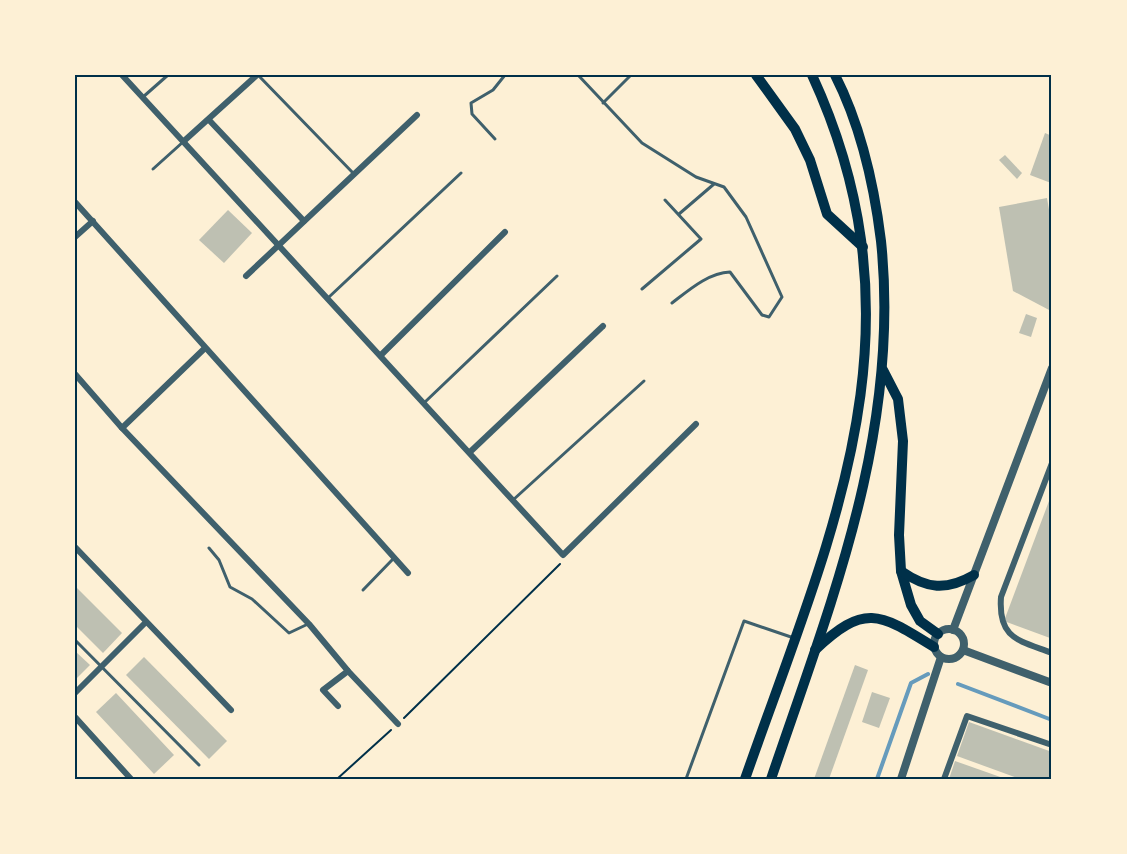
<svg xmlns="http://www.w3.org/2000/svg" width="1127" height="854" viewBox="0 0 1127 854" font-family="Raleway,sans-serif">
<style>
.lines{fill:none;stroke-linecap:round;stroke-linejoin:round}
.stream{stroke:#669bbc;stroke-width:4}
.building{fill:#bec0b2}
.path{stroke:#003049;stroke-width:2}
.service{stroke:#3f606c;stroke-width:3}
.minor{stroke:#3f606c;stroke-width:6}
.tertiary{stroke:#3f606c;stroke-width:8}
.trunk{stroke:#003049;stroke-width:10}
.neatline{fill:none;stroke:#003049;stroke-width:2}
</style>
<rect width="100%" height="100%" fill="#fdf0d5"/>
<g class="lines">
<g class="stream">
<polyline points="958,684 1052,720"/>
<polyline points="877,779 911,683 928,674"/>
</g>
</g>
<g class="building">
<polygon points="1045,133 1052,136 1051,183 1030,175"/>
<polygon points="1005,155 1022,173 1017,179 999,160"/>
<polygon points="1047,198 1052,227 1051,311 1013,291 999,207"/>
<polygon points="228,210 252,233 224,263 199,240"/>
<polygon points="1026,314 1037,318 1031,337 1019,333"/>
<polygon points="1052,493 1052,633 1050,638 1004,621"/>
<polygon points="75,586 122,633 103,653 75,625"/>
<polygon points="75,651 90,665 75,680"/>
<polygon points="144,657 227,741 209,759 126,675"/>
<polygon points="855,665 868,670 829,779 814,779"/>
<polygon points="872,692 890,698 879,728 862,722"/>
<polygon points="116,693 174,755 154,774 96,712"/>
<polygon points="969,722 1052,752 1052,779 1020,779 957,756"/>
<polygon points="955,761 1006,779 949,779"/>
</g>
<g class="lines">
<g class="path">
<polyline points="404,718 560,564"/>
<polyline points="337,779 391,730"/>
</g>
<g class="service">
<polyline points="258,75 354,174"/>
<path d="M 578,75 L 642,143 L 696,177 L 724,187 L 746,217 L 782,297 L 769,317 L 762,315 L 730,272 C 708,273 689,290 672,303"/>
<polyline points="143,97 168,75"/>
<polyline points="603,103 631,75"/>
<polyline points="495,139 472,114 471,103 493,90 505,75"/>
<polyline points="153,169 183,142"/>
<polyline points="679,214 714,184"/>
<polyline points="642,289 701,239 665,200"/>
<polyline points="329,297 461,173"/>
<polyline points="425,402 557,276"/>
<polyline points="513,500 644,381"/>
<polyline points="209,548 219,560 230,587 252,599 289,633 308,624"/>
<polyline points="363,590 393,559"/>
<polyline points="75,640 199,765"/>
<polyline points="686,779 744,621 791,637"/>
</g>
<g class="minor">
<polyline points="122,75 563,555 696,424"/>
<polyline points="209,120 304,221"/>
<polyline points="184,141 257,75"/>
<polyline points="75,202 408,573"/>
<polyline points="75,237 93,221"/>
<polyline points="246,276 417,115"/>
<polyline points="381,355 505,232"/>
<polyline points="75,374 122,428 309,624 348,671 398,724"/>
<polyline points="122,428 204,349"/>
<polyline points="470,452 603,326"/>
<path d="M 1052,463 L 1001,597 C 998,639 1018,640 1052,653"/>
<polyline points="75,547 231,710"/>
<polyline points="75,693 146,622"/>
<polyline points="338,706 323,690 348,671"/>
<polyline points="75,717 131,779"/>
<polyline points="944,779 967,716 1052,745"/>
</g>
<g class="tertiary">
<circle cx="949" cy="644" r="15"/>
<polyline points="953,630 1052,368"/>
<polyline points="963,650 1052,683"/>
<polyline points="901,779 941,657"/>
</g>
<g class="trunk">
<polyline points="756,75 795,129 810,160 827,214 863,247"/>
<polyline points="883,370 898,399 903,441 899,535 901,571 911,605 920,621 938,634"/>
<path d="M 901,571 C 927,589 946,591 974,575"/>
<path d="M 815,650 C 865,603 879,613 934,647"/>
<path d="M 745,779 C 830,536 930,331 812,75"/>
<path d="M 771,779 C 831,602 901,432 881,241 C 874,184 861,126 835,75"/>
</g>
</g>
<rect width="1127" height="854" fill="none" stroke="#fdf0d5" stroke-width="153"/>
<rect x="76" y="76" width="974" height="702" class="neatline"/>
</svg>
